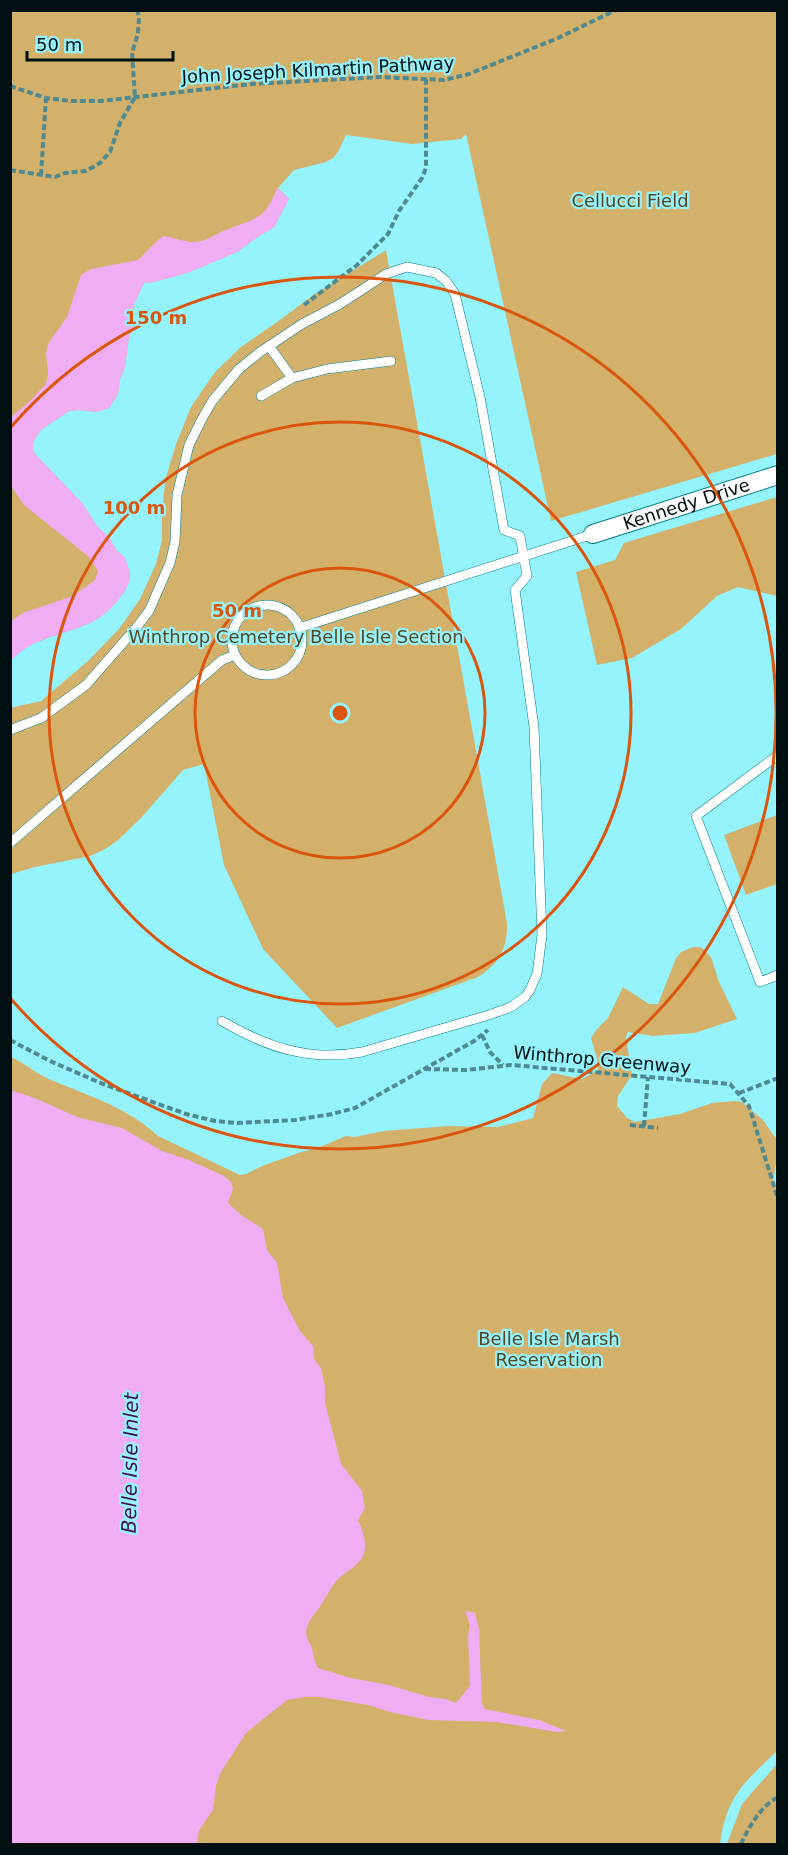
<svg xmlns="http://www.w3.org/2000/svg" width="788" height="1855" viewBox="0 0 788 1855" font-family="'DejaVu Sans',sans-serif">
<style>
.green{fill:#d3b16a}
.water{fill:#f0adf3}
.lines{fill:none;stroke-linecap:round;stroke-linejoin:round}
.service-casing{stroke:#087d87;stroke-width:10}
.minor-casing{stroke:#087d87;stroke-width:20}
.path{stroke:#508a91;stroke-width:4;stroke-dasharray:6 3;stroke-linecap:butt}
.service{stroke:#fff;stroke-width:9}
.minor{stroke:#fff;stroke-width:18}
.ring{fill:none;stroke:#dc550c;stroke-width:3}
.labels{text-anchor:middle;stroke-width:4.5;stroke-linejoin:round;paint-order:stroke}
.street-label{font-size:18px;fill:#001012;stroke:#95f3fe}
.park-label{font-size:18px;fill:#57461f;stroke:#95f3fe}
.water-label{font-size:20px;font-style:italic;fill:#480b4c;stroke:#95f3fe}
.centre{fill:#dc550c;stroke:#95f3fe;stroke-width:3}
.ring-label{font-size:18px;text-anchor:middle;font-weight:bold;fill:#dc550c;stroke:#95f3fe;stroke-width:4.5;stroke-linejoin:round;paint-order:stroke}
</style>
<rect width="100%" height="100%" fill="#95f3fe"/>
<g class="green">
<path d="M 10,11 L 775,11 L 778,16 L 777,454 L 551,521 L 466,134 L 461,139 L 412,144 L 346,135 L 338,152 L 333,158 L 326,162 L 294,170 L 278,188 L 289,199 L 274,227 L 256,238 L 237,252 L 187,273 L 154,282 L 144,283 L 134,304 L 135,321 L 129,337 L 125,367 L 120,379 L 118,394 L 109,408 L 96,412 L 80,410 L 69,411 L 41,430 L 33,442 L 33,451 L 35,454 L 83,504 L 96,525 L 110,539 L 116,550 L 125,558 C 126,564 130,570 130,575 C 129,584 126,590 121,596 C 95,632 64,628 29,646 C 22,650 16,655 11,660 Z"/>
<path d="M 386,250 L 507,923 C 508,947 499,964 478,977 L 337,1028 L 263,949 L 224,865 L 204,764 L 183,770 L 141,818 L 117,841 L 105,849 L 90,856 L 35,867 L 11,874 L 10,708 L 41,701 L 88,661 L 119,629 L 140,599 L 156,564 L 162,540 L 162,509 L 166,477 L 176,444 L 191,407 L 215,372 L 241,347 L 277,322 L 315,294 Z"/>
<polygon points="777,497 777,596 738,587 717,596 681,629 632,658 597,665 576,572 615,560 624,543"/>
<polygon points="777,815 777,884 746,895 724,835"/>
<path d="M 693,947 L 701,947 L 711,957 L 719,982 L 737,1019 L 695,1033 L 653,1036 L 628,1032 L 626,1037 L 632,1075 L 618,1096 L 617,1106 L 627,1118 L 635,1122 L 680,1114 L 712,1103 L 735,1101 L 742,1102 L 763,1120 L 777,1140 L 777,1161 L 775,1167 L 773,1183 L 778,1192 L 777,1751 C 743,1784 727,1795 720,1844 L 11,1844 L 11,1057 C 24,1063 37,1074 51,1080 C 87,1095 129,1108 158,1136 L 240,1175 L 246,1174 L 262,1166 L 301,1152 L 315,1149 L 346,1136 L 354,1137 L 384,1131 L 448,1126 L 498,1127 L 533,1118 L 542,1084 L 552,1073 L 582,1079 L 598,1070 L 597,1059 L 591,1038 L 596,1030 L 608,1018 L 623,987 L 649,1004 L 658,1004 L 676,958 L 681,952 Z"/>
<polygon points="777,1764 777,1844 727,1844 742,1804"/>
</g>
<g class="water">
<path d="M 277,188 L 289,199 L 274,227 L 256,238 L 237,252 L 187,273 L 154,282 L 144,283 L 134,304 L 135,321 L 129,337 L 125,367 L 120,379 L 118,394 L 109,408 L 96,412 L 80,410 L 69,411 L 41,430 L 33,442 L 33,451 L 35,454 L 83,504 L 96,525 L 110,539 L 116,550 L 125,558 C 126,564 130,570 130,575 C 129,584 126,590 121,596 C 95,633 64,627 29,646 C 22,650 17,655 11,660 L 11,621 L 23,613 L 73,596 L 95,580 L 98,571 L 89,557 L 24,505 L 11,486 L 11,417 L 30,401 L 46,384 L 48,374 L 46,353 L 49,342 L 67,317 L 81,275 L 91,269 L 138,260 L 158,240 L 163,236 C 172,237 188,243 196,242 C 207,241 215,234 226,230 C 255,218 265,221 277,188 Z"/>
<path d="M 11,1090 L 37,1099 L 77,1117 L 122,1128 L 162,1151 L 189,1160 L 224,1176 L 231,1182 L 233,1189 L 228,1203 L 241,1215 L 263,1229 L 267,1250 L 277,1263 L 283,1298 L 300,1331 L 313,1346 L 314,1359 L 321,1368 L 325,1387 L 325,1403 L 341,1464 L 362,1491 L 365,1508 L 358,1520 C 363,1532 368,1544 363,1556 C 359,1565 346,1572 339,1578 C 331,1586 327,1596 321,1605 C 315,1615 303,1624 307,1638 C 309,1645 309,1640 311,1646 C 314,1654 314,1661 318,1668 L 351,1678 L 389,1685 L 429,1697 L 446,1699 L 456,1703 L 470,1686 L 468,1636 L 470,1625 L 465,1611 L 475,1613 L 479,1629 L 482,1704 L 485,1709 L 539,1720 L 566,1731 L 557,1732 L 497,1722 L 428,1720 L 390,1712 L 368,1705 L 320,1697 L 305,1697 L 287,1700 L 246,1733 L 221,1772 L 216,1785 L 213,1810 L 199,1830 L 197,1844 L 11,1844 Z"/>
</g>
<g class="lines">
<defs>
<g id="service">
<polyline points="269,346 292,378"/>
<polyline points="261,396 292,378 327,369 391,361"/>
<circle cx="267" cy="640" r="35"/>
<polyline points="299,628 593,534"/>
<path d="M 10,730 L 41,718 L 86,685 L 136,628 L 149,611 L 170,563 L 175,542 L 177,495 L 189,445 L 203,417 L 213,400 L 239,369 L 260,352 L 302,324 L 340,304 L 386,274 L 407,267 L 436,273 L 446,281 L 455,294 L 480,397 L 504,530 L 520,536 L 527,576 L 515,590 L 534,727 L 542,935 L 537,974 L 530,990 L 525,997 L 511,1007 L 489,1015 L 362,1052 C 310,1062 266,1047 222,1021"/>
<polyline points="778,755 696,816 760,982 778,975"/>
<polyline points="10,843 222,660 235,655"/>
</g>
<g id="minor">
<path id="s1" d="M 593,534 L 778,475"/>
</g>
</defs>
<use href="#service" class="service-casing"/>
<use href="#minor" class="minor-casing"/>
<g class="path">
<polyline points="10,86 46,98 71,101 101,101 252,84 380,77 444,80 469,74 558,38 616,10"/>
<polyline points="10,170 55,177 65,173 86,171 100,163 110,152 120,123 135,97 132,53 138,33 139,16 137,10"/>
<polyline points="41,175 46,98"/>
<polyline points="304,305 357,265 388,234 399,211 422,178 426,168 426,79"/>
<polyline points="482,1035 490,1052 503,1065"/>
<polyline points="10,1040 50,1061 103,1084 186,1114 215,1121 237,1123 295,1120 332,1114 355,1108 474,1041 488,1030"/>
<polyline points="425,1069 466,1070 511,1065 730,1084 749,1106 778,1199"/>
<polyline points="739,1093 778,1078"/>
<polyline points="630,1125 658,1128"/>
<polyline points="644,1126 648,1077"/>
<path d="M 741,1844 C 749,1827 760,1807 778,1797"/>
</g>
<use href="#service" class="service"/>
<use href="#minor" class="minor"/>
</g>
<g class="ring">
<circle cx="340" cy="713" r="145"/>
<circle cx="340" cy="713" r="291"/>
<path d="M11 427A436 436 0 1 1 11 999"/>
</g>
<g class="labels">
<g class="street-label">
<text transform="translate(318 70) rotate(-3)" y="6">John Joseph Kilmartin Pathway</text>
<text dy="6" stroke="none"><textPath href="#s1" startOffset="98">Kennedy Drive</textPath></text>
<text transform="translate(602 1060) rotate(5)" y="6">Winthrop Greenway</text>
</g>
<g class="park-label">
<text x="630" y="207">Cellucci Field</text>
<text x="296" y="643">Winthrop Cemetery Belle Isle Section</text>
<text x="549" y="1345">Belle Isle Marsh<tspan x="549" dy="21">Reservation</tspan></text>
</g>
<g class="water-label">
<text transform="translate(130 1463) rotate(-89)" y="7">Belle Isle Inlet</text>
</g>
</g>
<circle cx="340" cy="713" r="9" class="centre"/>
<g class="ring-label">
<text x="156" y="324">150 m</text>
<text x="134" y="514">100 m</text>
<text x="237" y="617">50 m</text>
</g>
<rect width="788" height="1855" fill="none" stroke="#001012" stroke-width="24"/>
<path d="M27 51v9h146v-9" fill="none" stroke="#001012" stroke-width="3"/>
<text x="36" y="51" font-size="18" fill="#001012" stroke="#95f3fe" stroke-width="4.5" paint-order="stroke">50 m</text>
</svg>
